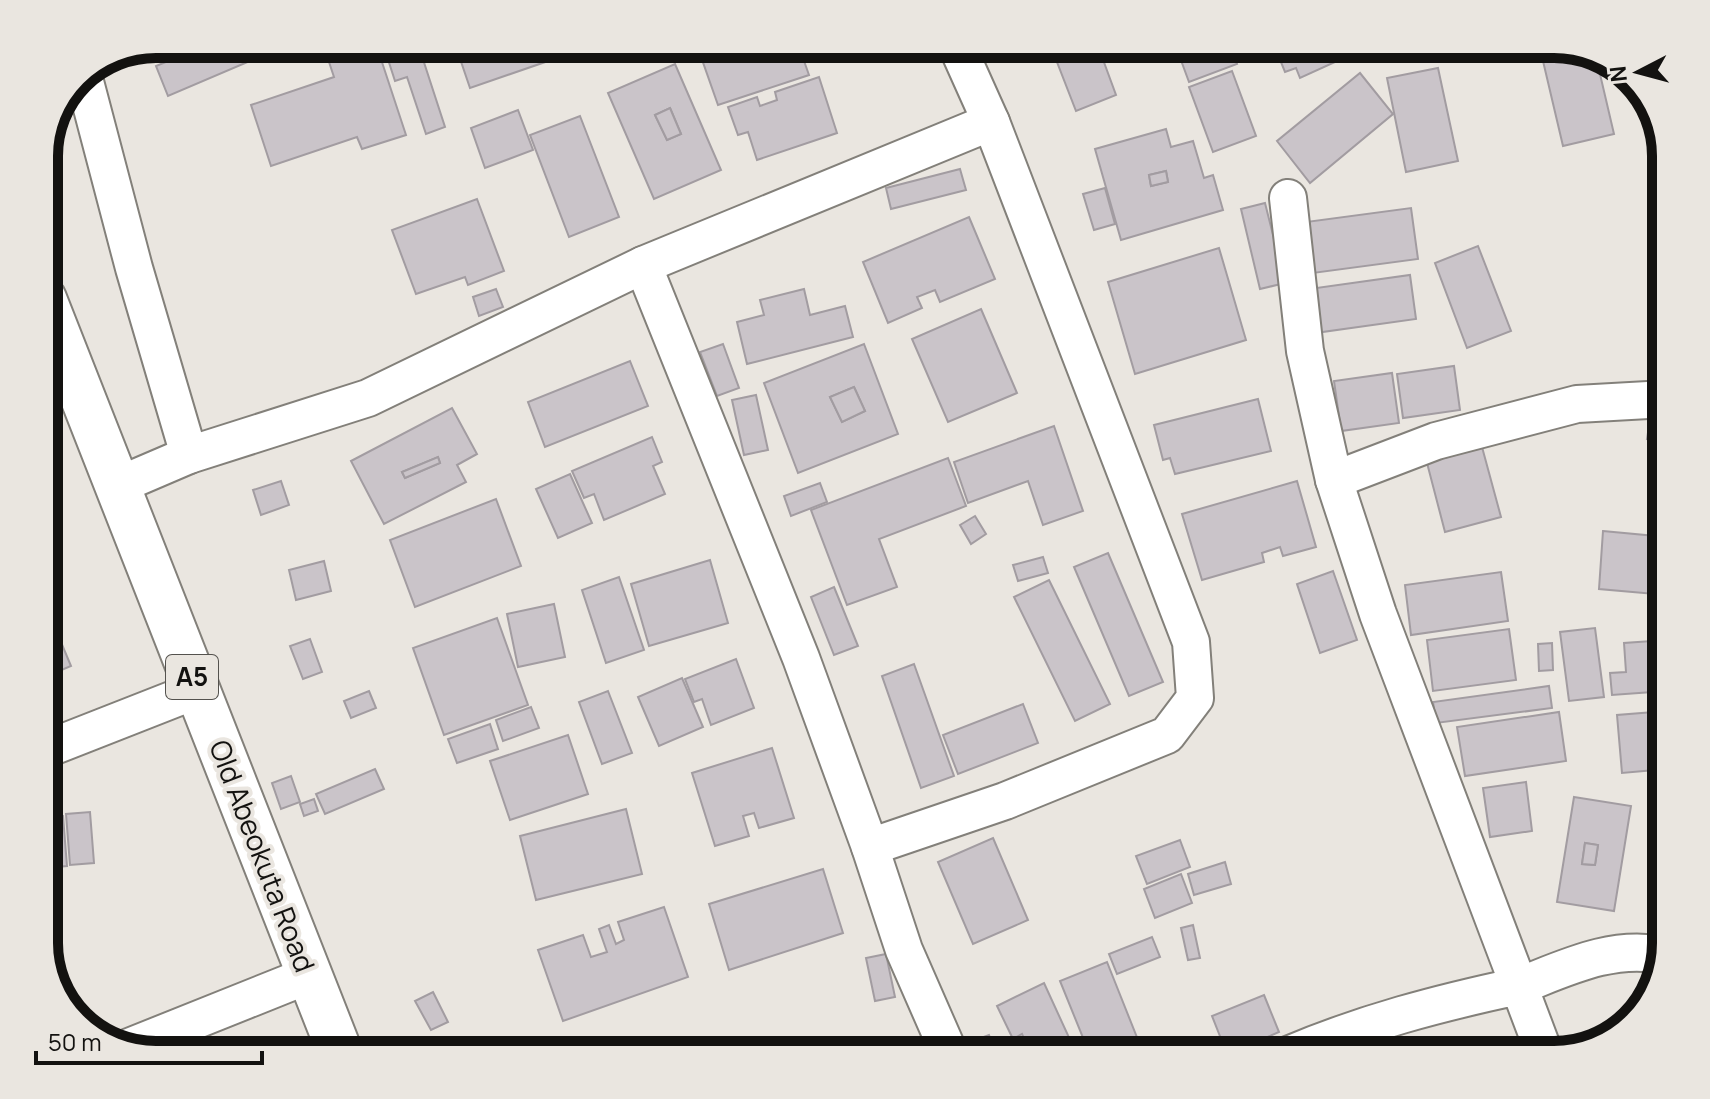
<svg xmlns="http://www.w3.org/2000/svg" width="1710" height="1099" viewBox="0 0 1710 1099" font-family="Manrope,sans-serif">
<style>
.building{fill:#cac4c9;stroke:#a29ca1;stroke-width:2;fill-rule:evenodd}
.lines{fill:none;stroke-linecap:round;stroke-linejoin:round}
.minor-casing{stroke:#83807a;stroke-width:40}
.highway-casing{stroke:#83807a;stroke-width:48}
.minor{stroke:#fff;stroke-width:36}
.highway{stroke:#fff;stroke-width:44}
.labels{text-anchor:middle;stroke-width:8;stroke-linejoin:round;paint-order:stroke}
.shield{fill:#eae6e0;stroke:#54524e;stroke-width:2}
.shield-label{font-size:26px;font-weight:bold;fill:#131210}
.street-label{font-size:28px;fill:#131210;stroke:#eae6e0}
.rim{fill:none;stroke:#131210;stroke-width:10}
</style>
<rect width="100%" height="100%" fill="#eae6e0"/>
<g class="building">
<polygon points="209,44 276,44 278,49 168,96 156,66"/>
<polygon points="376,44 406,135 362,149 357,137 271,166 251,105 334,77 328,59"/>
<polygon points="383,44 418,44 445,127 426,134 407,77 395,81"/>
<polygon points="455,44 546,44 551,60 470,88"/>
<polygon points="719,44 798,44 809,75 718,105 699,51"/>
<polygon points="1175,44 1230,44 1237,64 1189,82"/>
<polygon points="1285,44 1340,44 1346,57 1300,78 1296,68 1285,72 1276,50"/>
<polygon points="1539,44 1554,44 1596,57 1614,134 1563,146"/>
<polygon points="1098,46 1116,95 1076,111 1057,62"/>
<path d="M 675,64 L 721,170 L 654,199 L 608,93 ZM 670,108 L 681,134 L 667,140 L 655,115 Z"/>
<polygon points="1438,68 1458,161 1406,172 1387,78"/>
<polygon points="1232,71 1256,136 1213,152 1189,87"/>
<polygon points="1360,73 1393,114 1310,183 1277,141"/>
<polygon points="819,77 837,133 757,160 748,132 738,135 728,107 757,97 760,106 777,100 775,92"/>
<polygon points="670,108 681,134 667,140 655,115"/>
<polygon points="518,110 533,150 485,168 471,128"/>
<polygon points="580,116 619,217 569,237 530,135"/>
<path d="M 1166,129 L 1171,147 L 1193,141 L 1204,178 L 1213,175 L 1223,210 L 1121,240 L 1095,149 ZM 1166,171 L 1168,182 L 1151,186 L 1149,175 Z"/>
<polygon points="960,169 966,190 891,209 886,188"/>
<polygon points="1166,171 1168,182 1151,186 1149,175"/>
<polygon points="1105,188 1115,224 1094,230 1083,194"/>
<polygon points="477,199 504,271 468,285 465,277 416,294 392,230"/>
<polygon points="1265,203 1285,283 1260,289 1241,209"/>
<polygon points="1411,208 1418,259 1313,273 1306,222"/>
<polygon points="969,217 995,279 940,302 935,290 917,297 922,308 888,323 863,262"/>
<polygon points="1478,246 1511,331 1467,348 1435,263"/>
<polygon points="1219,248 1246,340 1135,374 1108,282"/>
<polygon points="1410,275 1416,319 1315,333 1309,289"/>
<polygon points="496,289 503,307 479,316 473,297"/>
<polygon points="804,289 810,315 845,306 853,337 747,364 737,322 764,315 760,300"/>
<polygon points="981,309 1017,393 948,422 912,339"/>
<polygon points="723,344 739,388 717,396 700,352"/>
<path d="M 864,344 L 898,434 L 798,473 L 764,383 ZM 854,387 L 865,411 L 842,422 L 830,397 Z"/>
<polygon points="630,361 648,406 545,447 528,402"/>
<polygon points="1454,366 1460,410 1403,418 1397,374"/>
<polygon points="1392,373 1399,423 1341,431 1334,381"/>
<polygon points="854,387 865,411 842,422 830,397"/>
<polygon points="756,395 768,450 744,455 732,400"/>
<polygon points="1258,399 1271,451 1175,474 1170,458 1163,460 1154,425"/>
<path d="M 452,408 L 477,454 L 457,465 L 466,482 L 384,524 L 351,461 ZM 438,457 L 440,463 L 405,478 L 402,472 Z"/>
<polygon points="1650,419 1666,422 1666,441 1647,439"/>
<polygon points="1054,426 1083,511 1043,525 1028,481 968,503 954,462"/>
<polygon points="652,437 662,462 653,466 665,494 604,520 594,494 584,498 572,471"/>
<polygon points="1656,445 1666,446 1666,498 1649,495"/>
<polygon points="1482,447 1501,517 1445,532 1427,463"/>
<polygon points="438,457 440,463 405,478 402,472"/>
<polygon points="948,458 966,506 879,539 897,587 847,605 811,510"/>
<polygon points="570,474 592,523 558,538 536,489"/>
<polygon points="281,481 289,505 261,515 253,490"/>
<polygon points="1297,481 1316,547 1283,556 1280,547 1262,553 1264,562 1202,580 1182,514"/>
<polygon points="820,483 827,502 791,516 784,496"/>
<polygon points="496,499 521,566 415,607 390,540"/>
<polygon points="975,516 986,534 971,544 960,525"/>
<polygon points="1603,531 1666,537 1666,595 1599,589"/>
<polygon points="1108,553 1163,682 1129,696 1074,567"/>
<polygon points="1043,557 1048,573 1018,581 1013,565"/>
<polygon points="710,560 728,623 649,646 631,584"/>
<polygon points="324,561 331,591 296,600 289,570"/>
<polygon points="1333,571 1357,640 1320,653 1297,584"/>
<polygon points="1501,572 1508,621 1411,635 1405,585"/>
<polygon points="619,577 644,650 606,663 582,590"/>
<polygon points="1049,580 1110,704 1075,721 1014,597"/>
<polygon points="834,587 858,646 834,655 811,597"/>
<polygon points="554,604 565,657 518,667 507,614"/>
<polygon points="497,618 528,705 444,735 413,648"/>
<polygon points="53,623 71,666 45,677 44,627"/>
<polygon points="1595,628 1604,697 1569,701 1560,632"/>
<polygon points="1509,629 1516,680 1433,691 1427,640"/>
<polygon points="310,639 322,672 303,679 290,646"/>
<polygon points="1666,640 1666,691 1612,695 1610,673 1626,672 1624,643"/>
<polygon points="1552,643 1553,670 1539,671 1538,644"/>
<polygon points="736,659 754,708 711,725 702,699 694,702 685,679"/>
<polygon points="914,664 954,776 921,788 882,676"/>
<polygon points="682,678 703,727 659,746 638,697"/>
<polygon points="1549,686 1552,708 1436,723 1433,702"/>
<polygon points="369,691 376,708 351,718 344,701"/>
<polygon points="608,691 632,753 602,764 579,702"/>
<polygon points="1023,704 1038,743 958,774 943,735"/>
<polygon points="531,707 539,728 503,741 496,720"/>
<polygon points="1666,711 1666,769 1622,773 1617,715"/>
<polygon points="1559,712 1566,761 1465,776 1457,727"/>
<polygon points="490,724 498,749 457,763 448,739"/>
<polygon points="568,735 588,794 510,820 490,761"/>
<polygon points="772,748 794,818 759,828 754,813 743,816 749,836 715,846 692,773"/>
<polygon points="375,769 384,789 325,814 316,794"/>
<polygon points="291,776 300,802 281,809 272,783"/>
<polygon points="1526,782 1532,831 1490,837 1483,788"/>
<path d="M 1574,797 L 1631,806 L 1614,911 L 1557,902 ZM 1585,843 L 1598,845 L 1595,865 L 1582,864 Z"/>
<polygon points="314,799 318,811 304,816 300,804"/>
<polygon points="626,809 642,874 536,900 520,836"/>
<polygon points="90,812 94,863 70,865 66,814"/>
<polygon points="63,816 67,866 44,868 44,818"/>
<polygon points="993,838 1028,920 973,944 938,862"/>
<polygon points="1180,840 1190,867 1147,884 1136,856"/>
<polygon points="1585,843 1598,845 1595,865 1582,864"/>
<polygon points="1225,862 1231,884 1194,895 1188,874"/>
<polygon points="823,869 843,933 729,970 709,904"/>
<polygon points="1181,874 1192,903 1155,918 1144,889"/>
<polygon points="664,907 688,977 563,1021 538,950 583,935 591,957 607,952 599,929 609,925 616,944 624,940 618,922"/>
<polygon points="1193,925 1200,958 1188,960 1181,928"/>
<polygon points="1152,937 1160,957 1117,974 1109,954"/>
<polygon points="886,954 895,997 875,1001 866,958"/>
<polygon points="1107,962 1144,1055 1090,1055 1060,981"/>
<polygon points="1044,983 1077,1055 1031,1055 1022,1034 1013,1039 997,1006"/>
<polygon points="433,992 448,1022 431,1030 415,1001"/>
<polygon points="1264,995 1279,1032 1227,1054 1212,1016"/>
<polygon points="989,1035 997,1055 981,1055 975,1040"/>
</g>
<g class="lines">
<defs>
<g id="minor">
<polyline points="956,44 991,122"/>
<polyline points="83,74 134,268 189,455"/>
<path d="M 1288,198 L 1305,351 L 1334,480 L 1378,614 L 1519,986 C 1566,968 1611,945 1662,955"/>
<polyline points="643,265 801,658 870,847 904,950 950,1055"/>
<polyline points="1334,480 1436,441 1577,404 1666,399"/>
<polyline points="119,485 189,455 368,398 643,265 991,122 1191,642 1195,698 1167,735 1005,801 870,847"/>
<polyline points="44,750 197,690"/>
<polyline points="129,1047 309,975"/>
<path d="M 1288,1055 C 1363,1023 1439,1003 1519,986 L 1545,1055"/>
</g>
<polyline id="highway" points="44,299 341,1055"/>
</defs>
<use href="#minor" class="minor-casing"/>
<use href="#highway" class="highway-casing"/>
<use href="#minor" class="minor"/>
<use href="#highway" class="highway"/>
</g>
<g class="labels">
<rect class="shield" x="166" y="655" width="52" height="44" rx="6"/>
<g class="shield-label">
<text x="192" y="686">A5</text>
</g>
<g class="street-label">
<text transform="translate(262 856) rotate(69)" y="10">Old Abeokuta Road</text>
</g>
</g>
<path d="M0 0H1710V1099H0ZM156 58H1554A98 98 0 0 1 1652 156V943A98 98 0 0 1 1554 1041H156A98 98 0 0 1 58 943V156A98 98 0 0 1 156 58Z" fill="#eae6e0" fill-rule="evenodd"/>
<path class="rim" d="M156 58H1554A98 98 0 0 1 1652 156V943A98 98 0 0 1 1554 1041H156A98 98 0 0 1 58 943V156A98 98 0 0 1 156 58Z"/>
<g transform="translate(1638 72) rotate(264)" stroke="#eae6e0" stroke-width="6" paint-order="stroke">
<path d="M0-6L14 30L0 20L-14 30Z" fill="#131210"/>
<text y="-12" font-size="22" font-weight="bold" text-anchor="middle" fill="#131210">N</text>
</g>
<path d="M36 1051v12h226v-12" fill="none" stroke="#131210" stroke-width="4"/>
<text x="48" y="1051" font-size="24" fill="#131210" stroke="#eae6e0" stroke-width="6" paint-order="stroke">50 m</text>
</svg>
